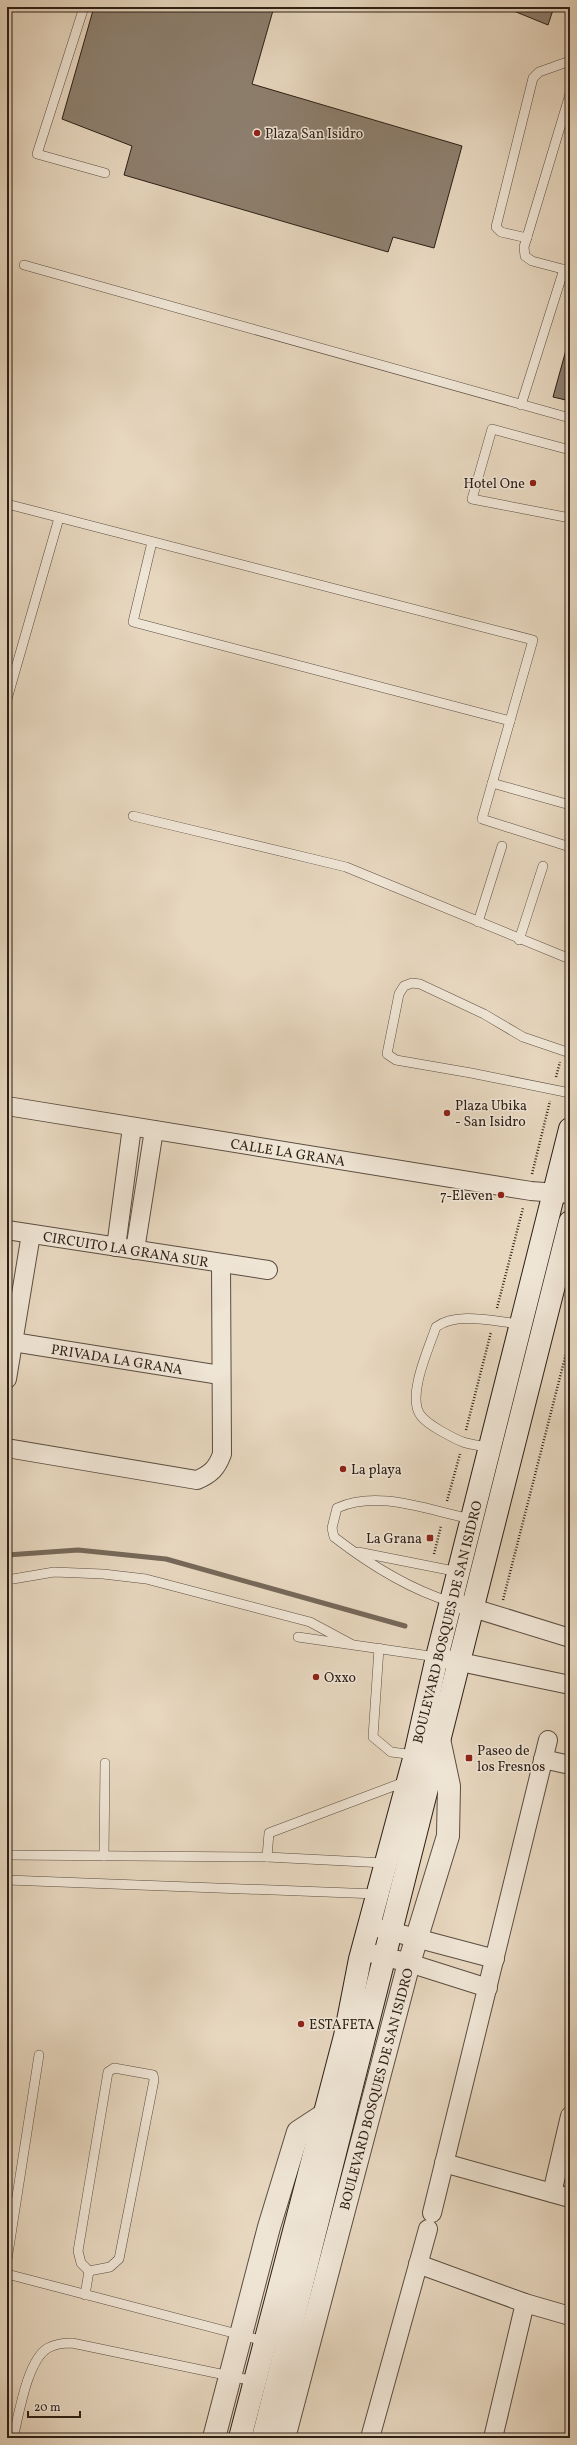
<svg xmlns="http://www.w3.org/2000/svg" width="577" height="2445" viewBox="0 0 577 2445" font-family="Vollkorn,serif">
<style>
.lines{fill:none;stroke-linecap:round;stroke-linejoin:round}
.stream{stroke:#766859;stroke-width:5}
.building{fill:#8d7f6e;stroke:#2c1f16}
.service-casing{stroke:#5b4d40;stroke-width:10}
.minor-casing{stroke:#5b4d40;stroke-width:20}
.tertiary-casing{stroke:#5b4d40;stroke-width:24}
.secondary-casing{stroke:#2c1f16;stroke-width:24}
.path{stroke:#2c1f16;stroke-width:2.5;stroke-dasharray:1 2;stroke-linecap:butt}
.service{stroke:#efe5d5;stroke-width:9}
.minor{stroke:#efe5d5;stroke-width:18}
.tertiary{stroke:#efe5d5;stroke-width:22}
.secondary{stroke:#efe5d5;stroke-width:22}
.poi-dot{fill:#8f2418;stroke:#efe5d5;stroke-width:1.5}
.labels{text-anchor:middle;stroke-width:3;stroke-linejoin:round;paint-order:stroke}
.poi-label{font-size:14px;fill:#2c1f16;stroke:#efe5d5;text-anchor:start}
.street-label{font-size:14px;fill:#2c1f16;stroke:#efe5d5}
</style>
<rect width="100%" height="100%" fill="#e7d7bf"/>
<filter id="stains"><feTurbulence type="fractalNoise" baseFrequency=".005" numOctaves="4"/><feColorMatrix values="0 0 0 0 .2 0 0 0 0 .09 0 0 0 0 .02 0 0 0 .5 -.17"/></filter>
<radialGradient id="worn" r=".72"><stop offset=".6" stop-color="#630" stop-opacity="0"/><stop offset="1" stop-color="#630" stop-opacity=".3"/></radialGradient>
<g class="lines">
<polyline class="stream" points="7,1555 78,1550 166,1559 405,1626"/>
</g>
<g class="building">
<polygon points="94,7 274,7 252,84 462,146 434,248 393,237 388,252 124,175 132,146 62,119"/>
<polygon points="504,7 554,7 548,25"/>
<polygon points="566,350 570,351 570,401 553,397"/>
</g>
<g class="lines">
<defs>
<g id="service">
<polyline points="84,7 37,154 105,173"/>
<polyline points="570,94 524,247 525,256 532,261 570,271"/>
<polyline points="527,238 501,232 496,227 533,78 539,72 570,61"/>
<polyline points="24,265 570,418"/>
<polyline points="521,405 564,269"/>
<polyline points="570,450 492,429 472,499 570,518"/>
<polyline points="7,504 533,640 482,819 570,847"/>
<polyline points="152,542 133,622 510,721"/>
<polyline points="7,699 59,518"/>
<polyline points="492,783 570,805"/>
<polyline points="133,816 346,867 570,959"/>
<polyline points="478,922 502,846"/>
<polyline points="519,940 543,866"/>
<polyline points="570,1053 523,1037 484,1014 420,984 412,983 404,986 399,994 387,1054 396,1060 471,1073 570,1093"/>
<path d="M 490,1447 C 465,1444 462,1443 441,1431 C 434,1427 426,1422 421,1416 C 406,1397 429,1348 436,1327 C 457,1311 496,1322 521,1324"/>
<polyline points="358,1552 459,1572"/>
<polyline points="7,1580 54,1572 103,1574 146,1579 310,1622 351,1644"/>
<path d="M 451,1602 C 409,1589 369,1564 334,1537 L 332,1528 L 337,1508 C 379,1489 429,1511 472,1519"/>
<polyline points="298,1637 437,1657"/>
<polyline points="379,1648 373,1737 391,1752 415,1755"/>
<polyline points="7,1855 267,1857 385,1863"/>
<polyline points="104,1856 105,1763"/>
<polyline points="267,1857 269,1833 407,1781"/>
<polyline points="7,1880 377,1894"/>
<polygon points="114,2068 153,2075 154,2080 119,2259 110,2267 89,2271 81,2263 78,2251 108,2072"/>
<polyline points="7,2260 39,2055"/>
<polyline points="7,2274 264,2341"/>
<polyline points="85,2295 89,2271"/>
<path d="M 13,2438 C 19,2415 27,2360 48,2348 C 55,2344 63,2343 72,2343 L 254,2381"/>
</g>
<g id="minor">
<polyline points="7,1106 531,1191 570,1194"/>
<polyline points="7,1230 268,1270"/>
<polyline points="116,1247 132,1127"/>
<polyline points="135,1250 154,1130"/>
<polyline points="13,1342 220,1375"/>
<polyline points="7,1379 31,1234"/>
<path d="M 7,1448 L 197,1480 C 211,1474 217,1468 222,1454 L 221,1264"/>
<polyline points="460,1604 570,1638"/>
<polyline points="446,1659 570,1685"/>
<polyline points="543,1759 570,1765"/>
<polyline points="378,1928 495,1959"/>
<polyline points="363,1951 409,1963 488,1988"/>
<polyline points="444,2163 570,2198"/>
<polyline points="552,2193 570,2116"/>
<polyline points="432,2213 548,1740"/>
<polyline points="418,2264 525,2303 570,2316"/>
<polyline points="370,2438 428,2229"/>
<polyline points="493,2438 525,2303"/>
</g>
<g id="tertiary">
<polyline points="214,2438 269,2227 298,2132 324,2115"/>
<polyline points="284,2438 409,1963 448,1836 449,1786 439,1739"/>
</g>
<g id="secondary">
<polyline points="240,2438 345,2036 360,1959 415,1755 437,1657 570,1129"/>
<polyline points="263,2438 570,1222"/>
</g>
</defs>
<use href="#service" class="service-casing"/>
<use href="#minor" class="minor-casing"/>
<use href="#tertiary" class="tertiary-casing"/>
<use href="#secondary" class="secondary-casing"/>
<g class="path">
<polyline points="566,1038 570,1021"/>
<polyline points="556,1077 560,1062"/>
<polyline points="532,1174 550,1101"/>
<polyline points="497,1308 523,1208"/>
<polyline points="466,1430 491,1332"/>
<polyline points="447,1501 460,1454"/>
<polyline points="434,1554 441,1526"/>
<polyline points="503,1600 570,1338"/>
</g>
<use href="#service" class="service"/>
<use href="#minor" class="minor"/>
<use href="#tertiary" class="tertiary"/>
<use href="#secondary" class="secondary"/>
</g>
<g class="poi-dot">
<circle cx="257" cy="133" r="4"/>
<circle cx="533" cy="483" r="4"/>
<circle cx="447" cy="1113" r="4"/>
<circle cx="501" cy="1195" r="4"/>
<circle cx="343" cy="1469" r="4"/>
<rect x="426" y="1534" width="8" height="8" rx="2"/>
<circle cx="316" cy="1677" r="4"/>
<rect x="465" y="1754" width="8" height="8" rx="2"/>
<circle cx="301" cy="2024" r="4"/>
</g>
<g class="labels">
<g class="poi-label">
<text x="265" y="138">Plaza San Isidro</text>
<text x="525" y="488" text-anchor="end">Hotel One</text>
<text x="455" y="1110">Plaza Ubika<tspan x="455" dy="16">- San Isidro</tspan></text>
<text x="493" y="1200" text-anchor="end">7-Eleven</text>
<text x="351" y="1474">La playa</text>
<text x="422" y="1543" text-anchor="end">La Grana</text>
<text x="324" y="1682">Oxxo</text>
<text x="477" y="1755">Paseo de<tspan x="477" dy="16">los Fresnos</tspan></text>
<text x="309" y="2029">ESTAFETA</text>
</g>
<g class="street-label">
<text transform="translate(288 1152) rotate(9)" y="5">CALLE LA GRANA</text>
<text transform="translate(126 1249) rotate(9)" y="5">CIRCUITO LA GRANA SUR</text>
<text transform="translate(117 1359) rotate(9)" y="5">PRIVADA LA GRANA</text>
<text transform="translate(447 1622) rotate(-76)" y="5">BOULEVARD BOSQUES DE SAN ISIDRO</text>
<text transform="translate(376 2089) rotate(-75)" y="5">BOULEVARD BOSQUES DE SAN ISIDRO</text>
</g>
</g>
<rect width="577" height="2445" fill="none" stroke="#e7d7bf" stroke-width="24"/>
<rect x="8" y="8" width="561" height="2429" fill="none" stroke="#2c1f16" stroke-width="2"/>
<rect x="12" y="12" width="553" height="2421" fill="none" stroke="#2c1f16"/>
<path d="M28 2411v6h52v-6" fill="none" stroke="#2c1f16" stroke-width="2"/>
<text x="34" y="2411" font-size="12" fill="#2c1f16" stroke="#efe5d5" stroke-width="3" paint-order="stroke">20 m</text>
<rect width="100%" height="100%" filter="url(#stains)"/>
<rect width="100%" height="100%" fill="url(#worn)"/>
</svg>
